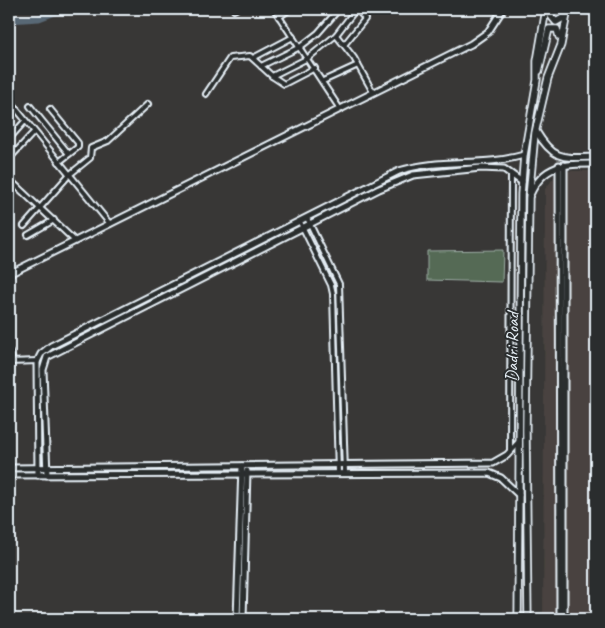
<svg xmlns="http://www.w3.org/2000/svg" width="605" height="628" viewBox="0 0 605 628" font-family="Caveat,sans-serif">
<style>
.built{fill:#48433f}
.green{fill:#556a55;stroke:#9eaea6}
.lines{fill:none;stroke-linecap:round;stroke-linejoin:round}
.river{stroke:#596774;stroke-width:7}
.minor-casing{stroke:#e8f1f8;stroke-width:8}
.tertiary-casing{stroke:#e8f1f8;stroke-width:9}
.secondary-casing{stroke:#e8f1f8;stroke-width:9}
.minor{stroke:#2a2d2e;stroke-width:4}
.tertiary{stroke:#2a2d2e;stroke-width:5}
.secondary{stroke:#2a2d2e;stroke-width:5.5}
.labels{text-anchor:middle;stroke-width:4;stroke-linejoin:round;paint-order:stroke}
.street-label{font-size:18px;fill:#e8f1f8;stroke:#2a2d2e}
</style>
<rect width="100%" height="100%" fill="#383736"/>
<filter id="ink" filterUnits="userSpaceOnUse"><feTurbulence type="fractalNoise" baseFrequency=".02" numOctaves="2"/><feDisplacementMap in="SourceGraphic" scale="10" xChannelSelector="R" yChannelSelector="G"/><feConvolveMatrix kernelMatrix="1 2 1 2 8 2 1 2 1" color-interpolation-filters="sRGB"/></filter>
<g filter="url(#ink)">
<polygon class="built" points="559,171 596,171 596,619 543,619 545,189"/>
<polygon class="green" points="503,250 502,282 427,280 427,251"/>
<g class="lines">
<polyline class="river" points="9,20 39,18 63,9"/>
<defs>
<g id="minor">
<polyline points="274,9 340,109"/>
<polyline points="356,9 336,35 354,58 373,92"/>
<polyline points="234,10 236,9"/>
<polyline points="279,17 290,9"/>
<polyline points="344,45 365,19 357,9"/>
<polyline points="253,58 293,37"/>
<polyline points="261,66 300,47 318,33 339,9"/>
<polyline points="272,76 308,58 336,35"/>
<polyline points="323,81 358,65"/>
<polyline points="206,94 230,58 250,56 272,76 284,84 315,68"/>
<polyline points="9,100 110,224"/>
<polyline points="30,106 69,154"/>
<polyline points="50,109 78,143 78,147 59,162"/>
<polyline points="9,116 16,108"/>
<polyline points="9,139 25,121"/>
<polyline points="9,159 34,132"/>
<polyline points="9,179 75,241"/>
<polyline points="307,218 339,284 345,473"/>
<polyline points="300,222 331,285 333,294 338,473"/>
<polyline points="24,226 69,175 90,158 91,148 108,141 148,104"/>
<polyline points="28,235 54,220"/>
<polyline points="9,350 13,362"/>
<polyline points="9,362 38,361"/>
<polyline points="510,451 511,174"/>
</g>
<g id="tertiary">
<path d="M 536,131 C 554,161 563,158 596,157"/>
<polyline points="559,165 560,619"/>
<polyline points="564,165 564,619"/>
<path d="M 530,195 C 544,163 566,164 596,164"/>
<polyline points="9,274 471,44 488,32 503,9"/>
<polyline points="9,468 493,463 507,455 519,442"/>
<polyline points="9,475 489,473 501,478 519,495"/>
<path d="M 38,475 L 37,362 L 41,354 L 51,346 L 399,171 C 439,158 483,167 524,155"/>
<polyline points="47,475 43,370 47,357 379,189 413,175 481,168 504,169 522,182"/>
<polyline points="237,619 242,466"/>
<polyline points="243,619 247,471"/>
</g>
<g id="secondary">
<polyline points="551,9 551,16 556,22 563,18 564,13"/>
<polyline points="539,71 549,29 557,29 559,37"/>
<polyline points="518,619 521,194 524,155 537,80 537,61 546,9"/>
<polyline points="528,619 526,430 529,198 535,133 548,78 561,45 568,9"/>
</g>
</defs>
<use href="#minor" class="minor-casing"/>
<use href="#tertiary" class="tertiary-casing"/>
<use href="#secondary" class="secondary-casing"/>
<use href="#minor" class="minor"/>
<use href="#tertiary" class="tertiary"/>
<use href="#secondary" class="secondary"/>
</g>
</g>
<g class="labels">
<g class="street-label">
<text transform="translate(512 347) rotate(-89)" y="6">Dadri Road</text>
</g>
</g>
<rect width="605" height="628" fill="none" stroke="#2a2d2e" stroke-width="30"/>
<rect x="15" y="15" width="575" height="598" fill="none" stroke="#e8f1f8" stroke-width="2" filter="url(#ink)"/>
</svg>
